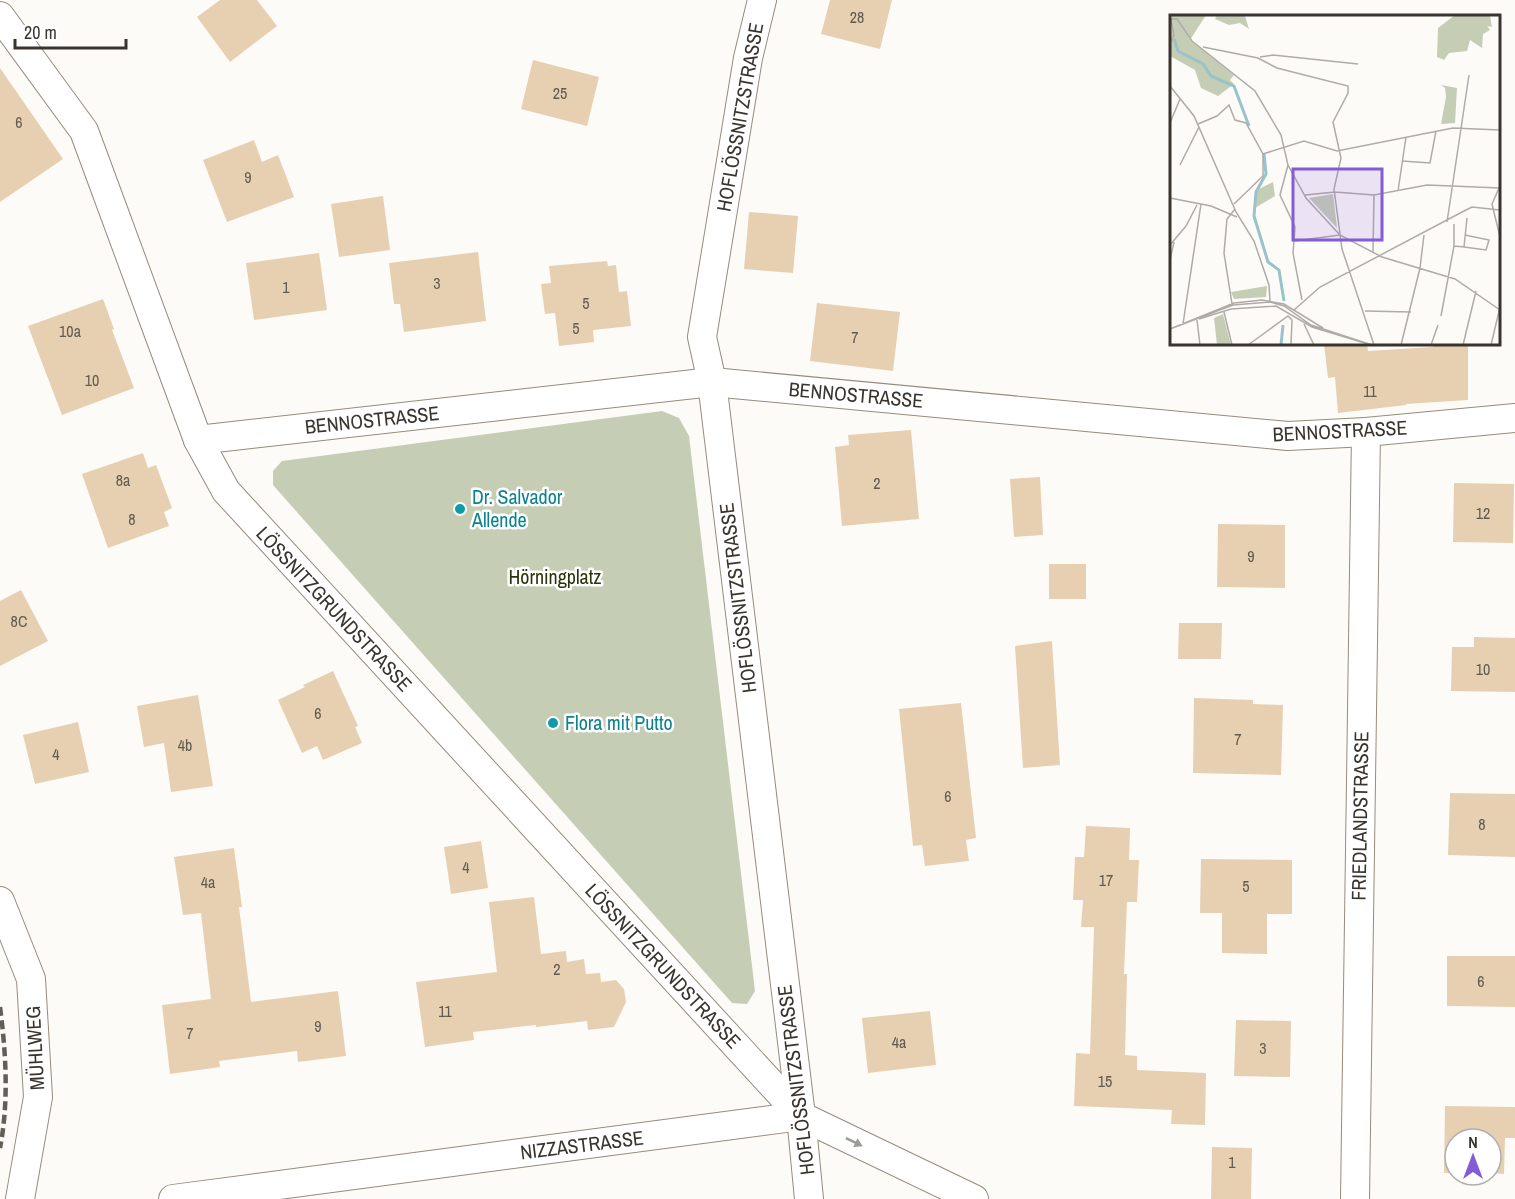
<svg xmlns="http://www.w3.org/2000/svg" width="1515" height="1199" viewBox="0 0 1515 1199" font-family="'Archivo Narrow',sans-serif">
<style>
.green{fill:#c6cdb5}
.building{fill:#e6d0b1}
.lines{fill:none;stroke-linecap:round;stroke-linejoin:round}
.minor-casing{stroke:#968b7c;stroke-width:30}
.minor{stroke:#fff;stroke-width:28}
.rail{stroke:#625e58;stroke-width:4.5;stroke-dasharray:9 4.5;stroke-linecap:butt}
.oneway{fill:#9c9a96}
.culture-dot{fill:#0f9aa8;stroke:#fff;stroke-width:2}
.labels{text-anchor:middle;stroke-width:5;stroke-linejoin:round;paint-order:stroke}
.number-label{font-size:16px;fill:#645b4f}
.street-label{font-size:20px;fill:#39342e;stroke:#fff}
.culture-label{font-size:20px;fill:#0d838f;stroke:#fff;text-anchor:start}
.park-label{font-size:20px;fill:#2c340b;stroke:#fff}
.inset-river{fill:none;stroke:#97c3c9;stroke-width:3}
.inset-road{fill:none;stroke:#afaba7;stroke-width:1.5}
.view{fill:#835dd7;fill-opacity:0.15;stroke:#835dd7;stroke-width:3}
.inset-edge{fill:none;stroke:#39342e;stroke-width:3}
</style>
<rect width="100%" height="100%" fill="#fdfbf8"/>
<polygon class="green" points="662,411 679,418 689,436 755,991 747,1004 732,1003 273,485 273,471 282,461"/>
<g class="building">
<polygon points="220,0 257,0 277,26 230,62 197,17"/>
<polygon points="830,0 892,0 880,49 821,34"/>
<polygon points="533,60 599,77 587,126 521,109"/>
<polygon points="0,68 63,159 0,202"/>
<polygon points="254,140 262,162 278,155 294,197 227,222 203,160"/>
<polygon points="383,196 390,250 339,257 331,204"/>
<polygon points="749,212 798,216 793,273 744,269"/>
<polygon points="478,252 486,321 404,332 400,304 394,304 389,263"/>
<polygon points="319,253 327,310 254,320 246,263"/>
<polygon points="607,261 608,266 616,265 619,292 627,291 631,326 593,330 594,342 559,346 555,313 545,314 541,284 551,283 549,266"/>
<polygon points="103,299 114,329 112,330 134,388 62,415 28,326"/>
<polygon points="817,303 900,312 893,371 810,361"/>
<polygon points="1324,344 1367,344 1368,351 1433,347 1433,344 1468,344 1468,400 1406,404 1406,405 1338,413 1335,377 1328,378"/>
<polygon points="911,430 919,519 842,526 835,447 849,445 848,435"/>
<polygon points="143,453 148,468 156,465 172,508 164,512 169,526 108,548 82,474"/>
<polygon points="1040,477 1043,535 1014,537 1010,479"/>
<polygon points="1454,483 1514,484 1513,543 1453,542"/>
<polygon points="1218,524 1285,525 1285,588 1217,587"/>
<rect x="1049" y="564" width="37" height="35"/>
<polygon points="21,590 48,641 0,666 0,601"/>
<polygon points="1179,623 1222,623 1221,659 1178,659"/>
<polygon points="1474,637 1515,638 1515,692 1451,691 1452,647 1474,647"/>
<polygon points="1052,641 1060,765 1023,768 1015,646"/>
<polygon points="333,671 358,726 355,727 362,743 323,760 317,746 302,753 278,700 305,687 303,685"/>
<polygon points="198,695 213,786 171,792 164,743 144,747 137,706"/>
<polygon points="1194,698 1253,700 1253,704 1283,705 1281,775 1193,773"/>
<polygon points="961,703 976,838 966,840 969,861 925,866 922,845 913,846 899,709"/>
<polygon points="78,722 89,772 35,784 23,735"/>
<polygon points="1450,793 1515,794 1515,857 1448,855"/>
<polygon points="1086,826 1130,828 1129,860 1139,860 1137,902 1127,902 1124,974 1127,974 1125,1055 1137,1056 1137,1070 1206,1073 1205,1125 1171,1124 1172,1110 1074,1106 1076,1053 1090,1054 1094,927 1081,927 1083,900 1073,900 1075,857 1084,857"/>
<polygon points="481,841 488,888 451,894 444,847"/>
<polygon points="234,848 242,907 239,907 251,1002 338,991 346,1056 298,1062 297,1051 219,1061 220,1067 170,1074 162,1005 211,999 201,913 183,915 174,857"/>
<polygon points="1201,859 1292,860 1292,914 1267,914 1267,954 1222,953 1222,913 1200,913"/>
<polygon points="534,897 541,954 566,951 567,962 584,959 586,974 600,973 601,982 616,980 624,989 626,1002 614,1027 588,1030 587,1021 536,1027 536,1025 473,1032 474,1040 425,1047 416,982 497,972 489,902"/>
<polygon points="1447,956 1515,956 1515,1007 1447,1006"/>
<polygon points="930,1011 936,1065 868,1073 862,1018"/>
<polygon points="1236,1020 1291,1021 1290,1077 1234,1076"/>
<polygon points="1445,1106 1515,1107 1515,1138 1505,1138 1504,1174 1491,1173 1491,1139 1455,1139 1455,1173 1444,1173"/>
<polygon points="1212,1147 1252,1148 1251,1199 1211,1199"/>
</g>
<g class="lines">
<defs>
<g id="minor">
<polyline points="762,0 748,58 702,337 712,382 801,1116 809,1199"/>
<polyline points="0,16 84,131 198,440 226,491 801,1116"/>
<polyline points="198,440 712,382 1288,436 1366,432 1515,418"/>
<polyline points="0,901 31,979 38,1097 20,1199"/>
<polyline points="173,1199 801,1116 974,1199"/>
<polyline points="1355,1199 1366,432"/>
</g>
</defs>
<use href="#minor" class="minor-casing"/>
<use href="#minor" class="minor"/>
<path class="rail" d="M 0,1007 C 6,1053 9,1101 0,1148"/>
</g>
<defs><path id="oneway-solid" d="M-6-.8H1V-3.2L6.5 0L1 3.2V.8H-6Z" transform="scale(1.5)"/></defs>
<use class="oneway" href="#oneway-solid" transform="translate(854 1142) rotate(26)"/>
<g class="culture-dot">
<circle cx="460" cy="509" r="6"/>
<circle cx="553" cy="723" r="6"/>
</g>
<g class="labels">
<g class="number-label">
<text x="857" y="23">28</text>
<text x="560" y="99">25</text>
<text x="19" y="128">6</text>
<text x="248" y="183">9</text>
<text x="437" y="289">3</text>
<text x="286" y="293">1</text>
<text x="586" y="309">5</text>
<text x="576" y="334">5</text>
<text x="70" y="337">10a</text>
<text x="855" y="343">7</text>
<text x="92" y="386">10</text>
<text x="1370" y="397">11</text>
<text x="123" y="486">8a</text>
<text x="877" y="489">2</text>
<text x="1483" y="519">12</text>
<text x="132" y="525">8</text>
<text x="1251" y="562">9</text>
<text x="19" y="627">8C</text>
<text x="1483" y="675">10</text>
<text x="318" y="719">6</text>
<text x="1238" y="745">7</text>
<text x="185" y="751">4b</text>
<text x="56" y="760">4</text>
<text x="948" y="802">6</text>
<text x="1482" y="830">8</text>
<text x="466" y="873">4</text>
<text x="1106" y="886">17</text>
<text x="208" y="888">4a</text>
<text x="1246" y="892">5</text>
<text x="557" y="975">2</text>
<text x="1481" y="987">6</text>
<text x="445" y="1017">11</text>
<text x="318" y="1032">9</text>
<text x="190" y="1039">7</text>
<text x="899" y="1048">4a</text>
<text x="1263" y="1054">3</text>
<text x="1105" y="1087">15</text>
<text x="1232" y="1168">1</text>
</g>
<g class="street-label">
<text transform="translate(740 117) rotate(-80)" y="7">HOFLÖSSNITZSTRASSE</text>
<text transform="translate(856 395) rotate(5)" y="7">BENNOSTRASSE</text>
<text transform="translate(372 420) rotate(-6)" y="7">BENNOSTRASSE</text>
<text transform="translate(1340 431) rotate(-3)" y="7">BENNOSTRASSE</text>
<text transform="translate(738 598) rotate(-97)" y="7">HOFLÖSSNITZSTRASSE</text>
<text transform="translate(334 609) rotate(47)" y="7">LÖSSNITZGRUNDSTRASSE</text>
<text transform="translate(1360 816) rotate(-89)" y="7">FRIEDLANDSTRASSE</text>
<text transform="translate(663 966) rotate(47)" y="7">LÖSSNITZGRUNDSTRASSE</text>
<text transform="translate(35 1048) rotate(-93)" y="7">MÜHLWEG</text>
<text transform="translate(796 1080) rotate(-97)" y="7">HOFLÖSSNITZSTRASSE</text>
<text transform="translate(582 1145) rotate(-7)" y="7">NIZZASTRASSE</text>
</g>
<g class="culture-label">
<text x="472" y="504">Dr. Salvador<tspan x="472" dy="23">Allende</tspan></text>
<text x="565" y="730">Flora mit Putto</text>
</g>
<g class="park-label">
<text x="555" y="584">Hörningplatz</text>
</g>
</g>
<g transform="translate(1170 15)">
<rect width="330" height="330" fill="#fdfbf8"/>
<path d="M 2,0 L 36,0 L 20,25 L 64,60 L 60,65 L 64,69 L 48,81 L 31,73 L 25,55 L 0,41 ZM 47,0 L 75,1 L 79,14 L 70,8 L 59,10 L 45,4 ZM 285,0 L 320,0 L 322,12 L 317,11 L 320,15 L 313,19 L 312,33 L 300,25 L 297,36 L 279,38 L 274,45 L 267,42 L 268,13 ZM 271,70 L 287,73 L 285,108 L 271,109 L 276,82 L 275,73 ZM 103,167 L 105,181 L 85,193 L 87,175 ZM 163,179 L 167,213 L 139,183 ZM 97,271 L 96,282 L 64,284 L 61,277 ZM 53,299 L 61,330 L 47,330 L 44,303 Z" fill="#c6cdb5"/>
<path class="inset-river" d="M 4,24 L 8,36 L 33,49 L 41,61 L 64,71 L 79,111M 94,139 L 96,159 L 86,177 L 84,201 L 98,247 L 109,255 L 114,286M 111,330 L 113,310"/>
<path class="inset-road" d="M 0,1 L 4,20 L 0,29M 0,4 L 7,4 L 22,26 L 85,76 L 111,120 L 118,150 L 136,183 L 169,219M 33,32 L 88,43 L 107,53 L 178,71 L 178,78 L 163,107 L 171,143 L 164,174 L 172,234 L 204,330M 90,42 L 103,40 L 188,49M 0,71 L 24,101 L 66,197 L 84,226 L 99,270 L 100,286M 0,108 L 10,84M 28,109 L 47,101 L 59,90 L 65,105 L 76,108 L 93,139 L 93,161 L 64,189M 93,139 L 134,126 L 167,136 L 283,113 L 330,115M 232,146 L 260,148 L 266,116M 10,150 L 29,112M 118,150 L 110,180 L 125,212 L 123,238 L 132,285M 329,173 L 322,189 L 330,222M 228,176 L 236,122M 135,180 L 165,177 L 204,180 L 257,170 L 330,173M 0,183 L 41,191 L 67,202M 277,207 L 299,60M 124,226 L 170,220 L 212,242 L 285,264 L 330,295M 0,230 L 16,211 L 27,190M 284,231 L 294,232 L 297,203M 294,232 L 316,235 L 319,225 L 295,220M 203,237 L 204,180M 0,245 L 4,227M 62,289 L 54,238 L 57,204 L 65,194M 124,295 L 150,272 L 294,196 L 302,192 L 330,195M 195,296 L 241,297M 54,297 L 62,330M 271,301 L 284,231 L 284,209M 29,304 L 61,294 L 106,291 L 142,312 L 201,330M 27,305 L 30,330M 13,309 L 31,189M 134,309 L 144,330M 0,314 L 64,288 L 92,285 L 114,289 L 153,313M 0,314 L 63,290 L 100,287 L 114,291 L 141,310 L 202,330M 78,330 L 118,301 L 122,305 L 121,330M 231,330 L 250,253 L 254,220M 261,330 L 268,310M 293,330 L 306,276M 321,330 L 330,292"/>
<path class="view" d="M 123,154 L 212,154 L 212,225 L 123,225 Z"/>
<rect width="330" height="330" class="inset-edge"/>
</g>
<g transform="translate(1473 1157)"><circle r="28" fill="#ffffff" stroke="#b0aeab" stroke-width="1.5"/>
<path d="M0-4.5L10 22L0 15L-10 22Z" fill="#835dd7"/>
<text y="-9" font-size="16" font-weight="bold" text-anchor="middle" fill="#39342e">N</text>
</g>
<path d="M15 39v9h111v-9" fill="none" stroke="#39342e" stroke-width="3"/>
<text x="24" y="39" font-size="18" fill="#39342e" stroke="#ffffff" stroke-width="4.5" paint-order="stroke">20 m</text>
</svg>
